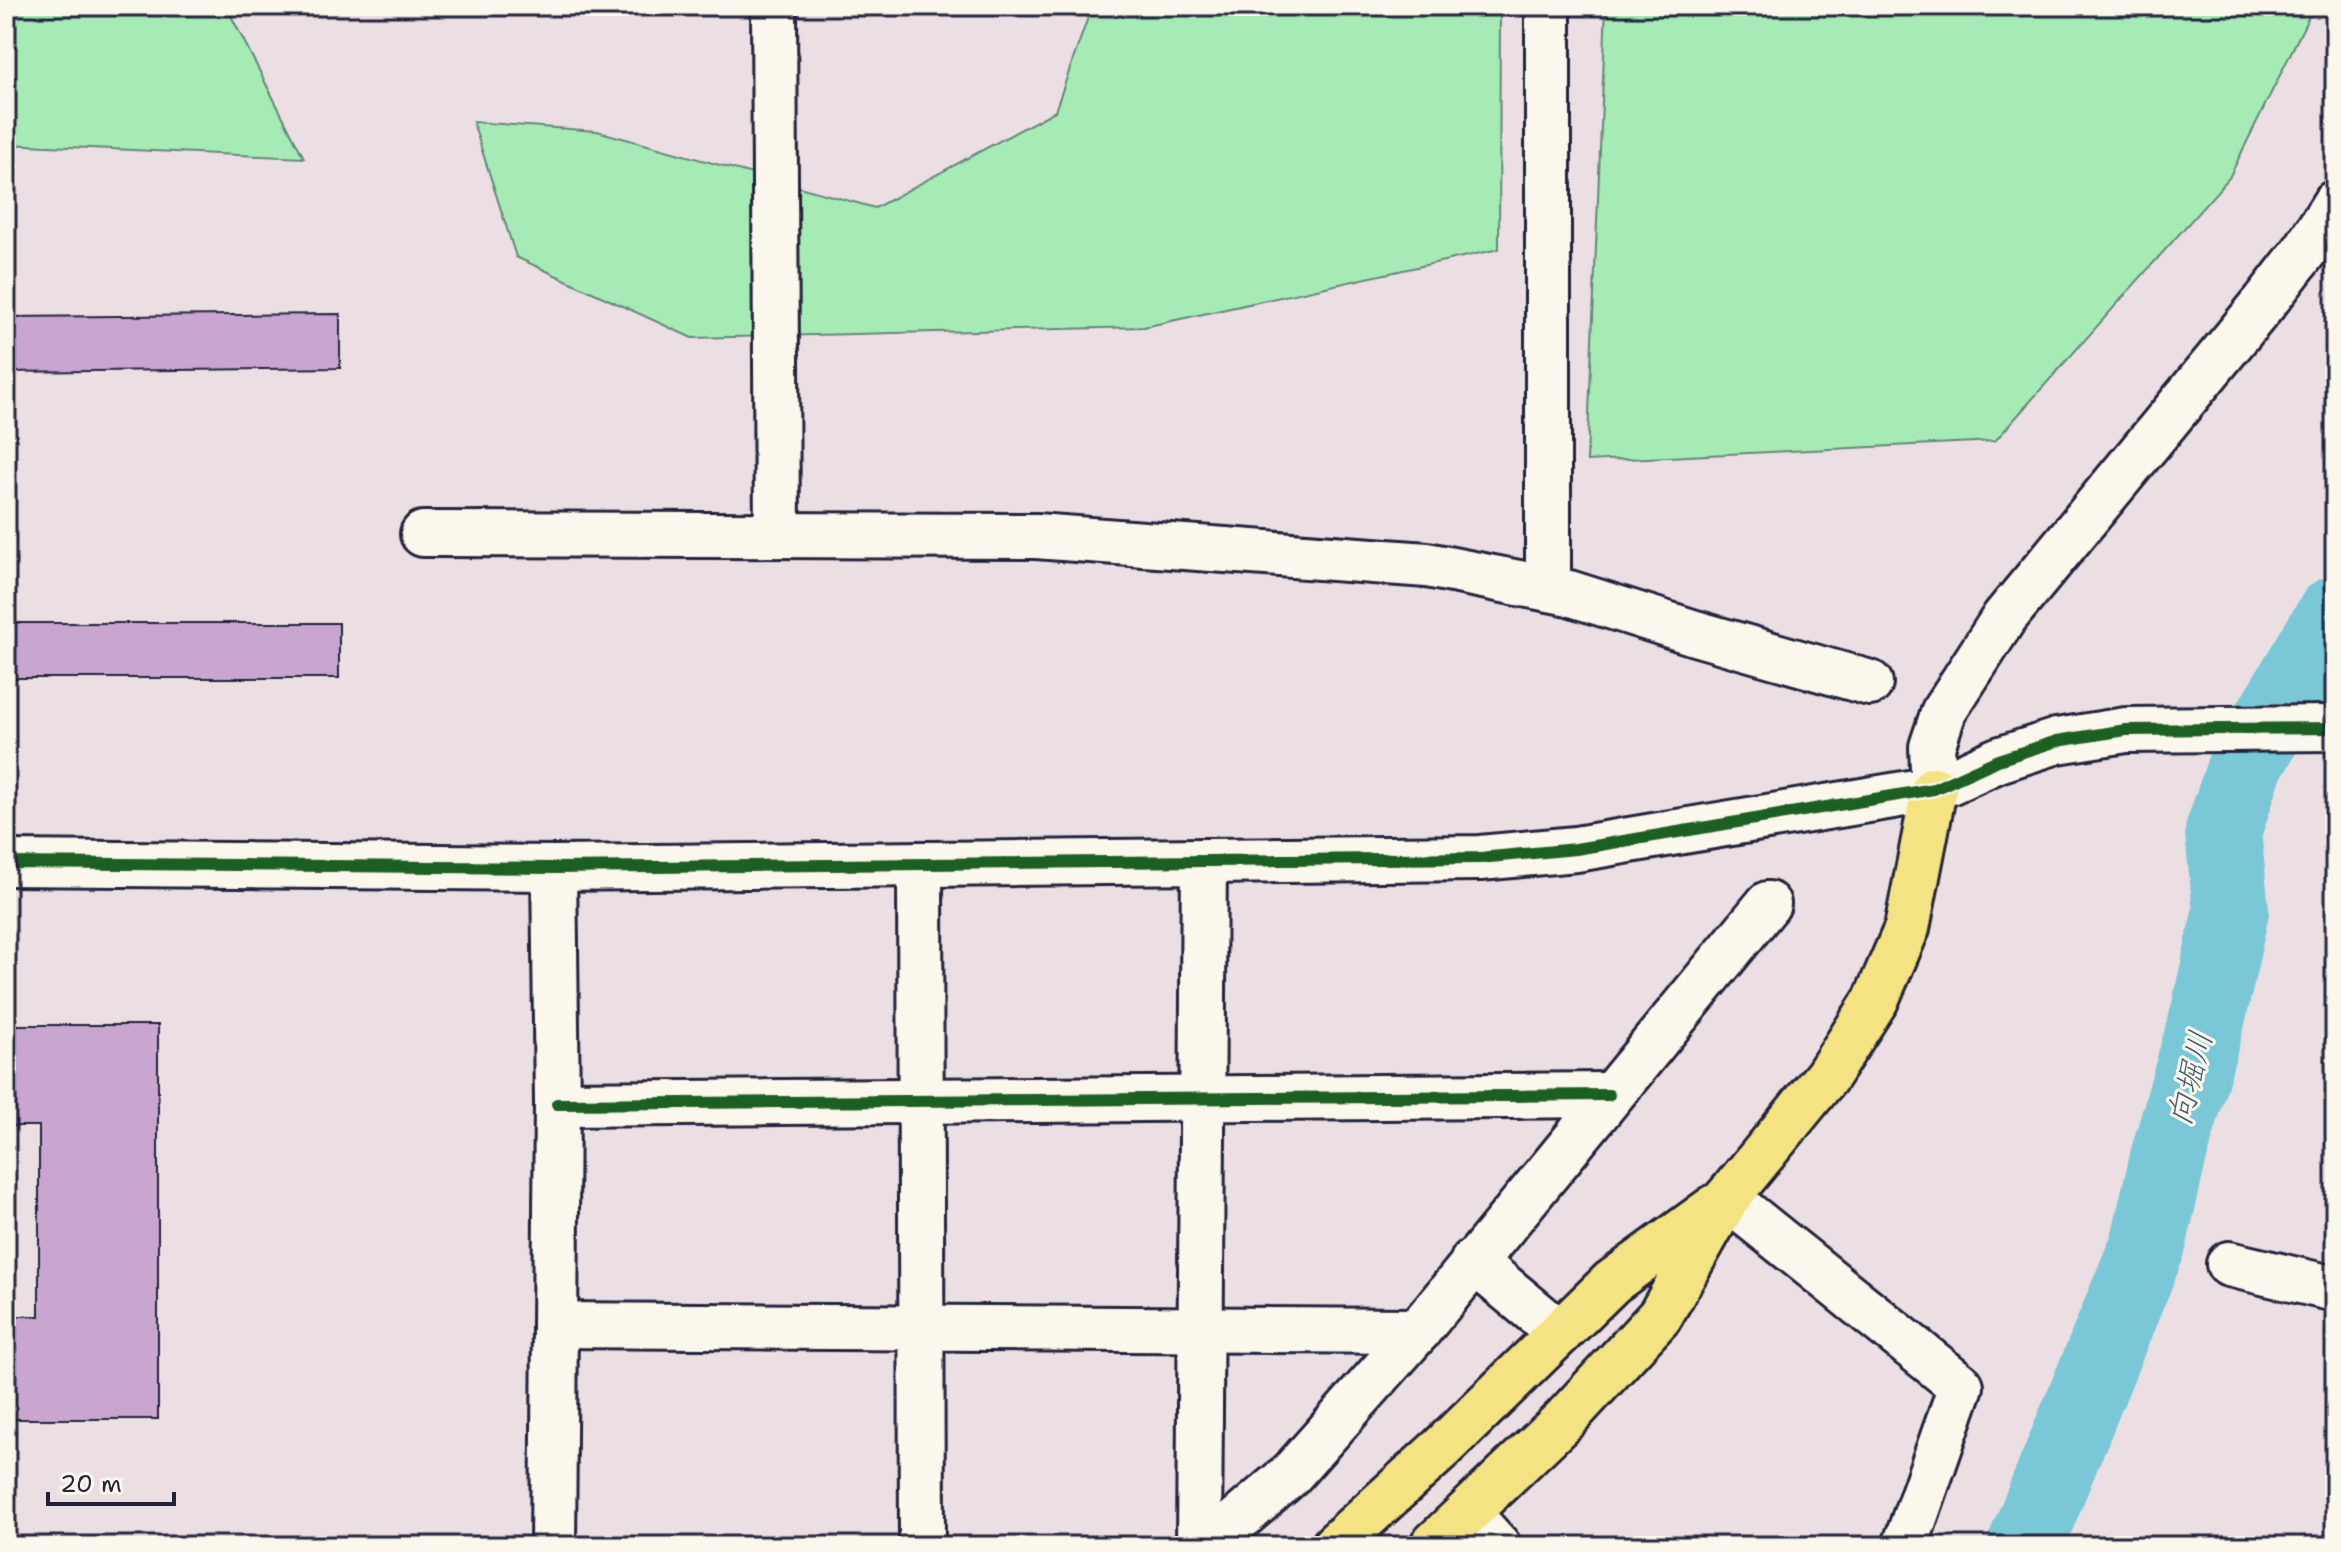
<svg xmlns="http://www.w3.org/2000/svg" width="2341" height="1552" viewBox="0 0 2341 1552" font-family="'Shantell Sans','Klee One',sans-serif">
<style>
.green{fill:#a6ebb6;stroke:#648678;stroke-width:2}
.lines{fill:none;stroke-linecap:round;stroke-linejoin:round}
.river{stroke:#7ac7d8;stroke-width:76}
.building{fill:#c8a6d0;stroke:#22223b;stroke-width:2}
.minor-casing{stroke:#22223b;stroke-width:50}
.major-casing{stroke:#22223b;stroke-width:50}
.minor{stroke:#fbf7ec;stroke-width:44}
.major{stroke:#f4e382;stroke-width:44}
.cycleway-casing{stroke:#fbf7ec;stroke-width:17}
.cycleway{stroke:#1b5e20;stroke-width:12}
.labels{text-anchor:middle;stroke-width:6;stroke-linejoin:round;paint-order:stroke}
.water-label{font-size:32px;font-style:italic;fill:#415c72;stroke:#fbf7ec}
</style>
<rect width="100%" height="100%" fill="#ecdfe4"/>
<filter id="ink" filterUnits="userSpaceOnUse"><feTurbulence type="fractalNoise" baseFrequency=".0125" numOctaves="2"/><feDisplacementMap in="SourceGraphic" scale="16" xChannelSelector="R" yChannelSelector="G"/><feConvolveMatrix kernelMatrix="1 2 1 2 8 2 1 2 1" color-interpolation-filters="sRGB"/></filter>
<g filter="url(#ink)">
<g class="green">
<polygon points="6,6 226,6 304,158 6,144"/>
<polygon points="1092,6 1500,6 1499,249 1144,327 692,338 516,257 473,122 597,131 875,208 1055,111"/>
<polygon points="1606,6 2314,6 2229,178 1995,441 1587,461"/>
</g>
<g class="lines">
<polyline class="river" points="2025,1546 2148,1245 2168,1158 2208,1016 2231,911 2223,832 2246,763 2335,614"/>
</g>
<g class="building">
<polygon points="340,314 340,368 6,372 6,317"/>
<rect x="6" y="623" width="333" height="55"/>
<polygon points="6,1025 158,1025 158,1419 6,1419 6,1316 39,1316 39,1126 6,1126"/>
</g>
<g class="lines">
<defs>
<g id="minor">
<polyline points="774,6 777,535"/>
<polyline points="423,534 1036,536 1427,565 1569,593 1695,633 1870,683"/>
<polyline points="1548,588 1548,6"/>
<polyline points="1934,789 1932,747 1944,711 2004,618 2265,302 2306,249 2335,203"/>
<polyline points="6,863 554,868 1480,858 1576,849 1934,789 1998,760 2057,741 2126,730 2335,728"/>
<polyline points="920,864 922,1546"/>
<polyline points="557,1104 1609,1095"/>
<polyline points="1727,1198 1961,1386 1905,1546"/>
<polyline points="1473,1261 1560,1333"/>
<polyline points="2229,1264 2335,1289"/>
<polyline points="555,1325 1418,1331"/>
<polyline points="1468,1513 1498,1546"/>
<polyline points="553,1546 557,1104 554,868"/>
<polyline points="1199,1546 1204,861"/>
<polyline points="1207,1546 1290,1475 1418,1331 1768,904"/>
</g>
<g id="major">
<polyline points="1334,1546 1442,1448 1612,1282 1715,1207"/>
<polyline points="1432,1546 1565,1419 1660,1316 1727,1198 1827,1076 1876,1000 1907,928 1934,789"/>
</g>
</defs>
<use href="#minor" class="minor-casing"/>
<use href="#major" class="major-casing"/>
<use href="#minor" class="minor"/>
<use href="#major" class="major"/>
<defs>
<g id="cycleway">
<polyline points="6,863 554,868 1480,858 1576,849 1934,789 1998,760 2057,741 2126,730 2335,728"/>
<polyline points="557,1104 1609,1095"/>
</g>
</defs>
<use href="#cycleway" class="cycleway-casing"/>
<use href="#cycleway" class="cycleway"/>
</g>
</g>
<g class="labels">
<g class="water-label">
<text transform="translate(2190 1078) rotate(-76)" y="11">向堀川</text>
</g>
</g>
<rect width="2341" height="1552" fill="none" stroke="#fbf7ec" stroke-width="32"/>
<rect x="16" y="16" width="2309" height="1520" fill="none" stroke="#22223b" stroke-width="3" filter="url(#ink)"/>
<path d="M48 1492v12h126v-12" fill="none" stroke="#22223b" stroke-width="4"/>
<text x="60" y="1492" font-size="24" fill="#22223b" stroke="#fbf7ec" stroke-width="6" paint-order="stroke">20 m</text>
</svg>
